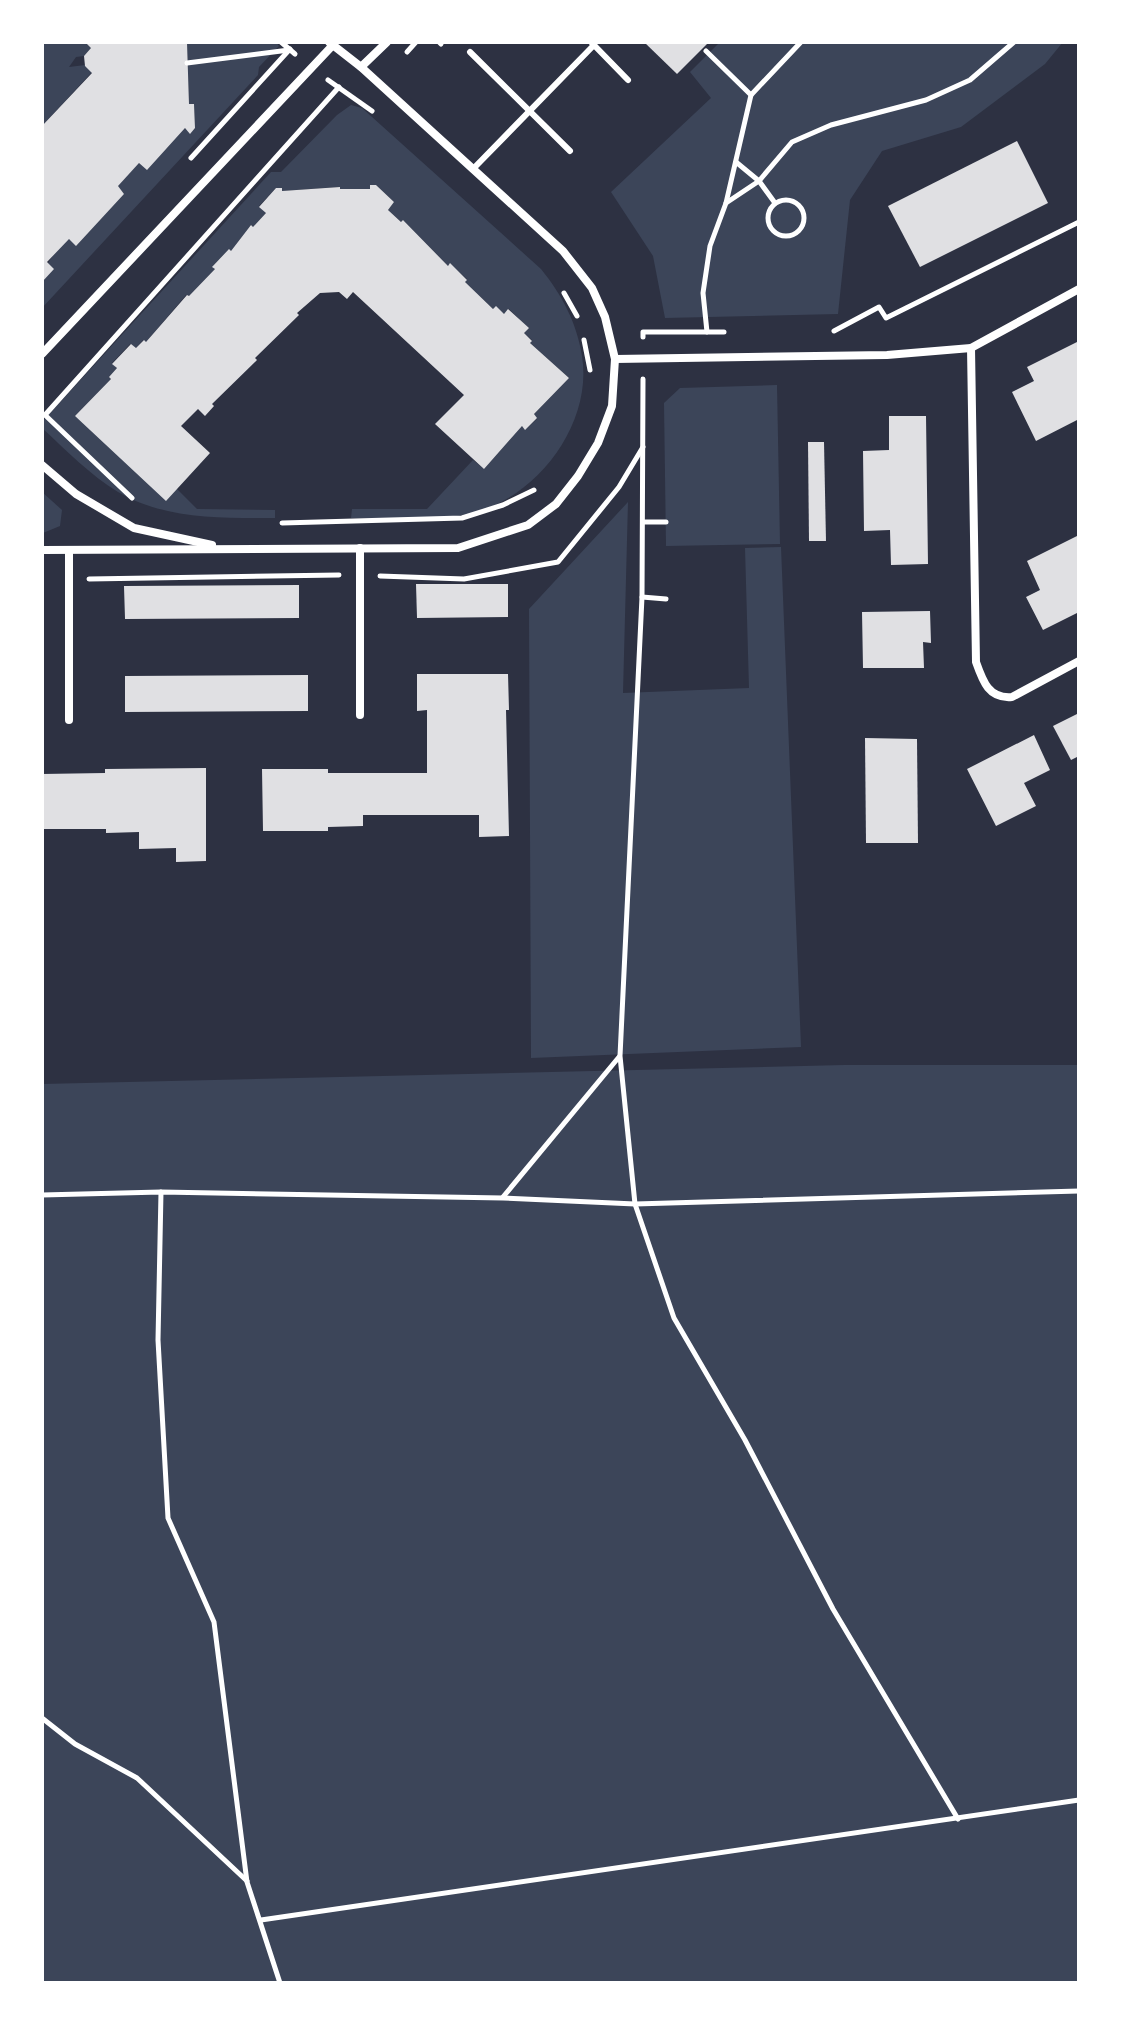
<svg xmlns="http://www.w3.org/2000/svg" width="1121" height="2025" viewBox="0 0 1121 2025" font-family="Cabin,sans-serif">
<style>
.green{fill:#3c4559}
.building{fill:#e0e0e3}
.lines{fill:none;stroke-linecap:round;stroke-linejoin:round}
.path{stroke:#fff;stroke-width:5}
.service{stroke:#fff;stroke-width:6}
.minor{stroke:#fff;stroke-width:8}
</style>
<rect width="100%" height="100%" fill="#2d3142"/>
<g class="green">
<polygon points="42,42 85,42 91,48 84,56 76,57 69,67 85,65 92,72 42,126"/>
<path d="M 187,42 L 276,42 L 279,46 L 259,67 L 258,75 L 42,308 C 42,269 42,267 68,238 L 76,245 L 124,194 L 117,186 L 139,163 L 147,169 L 185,128 L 190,133 L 195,128 L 194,104 L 189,104 Z"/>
<polygon points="720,42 1063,42 1045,64 961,127 882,151 850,200 838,314 665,318 653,256 611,192 711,98 690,72"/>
<path d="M 351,105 L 362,108 L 541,269 C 562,295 577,323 582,356 C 593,424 537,497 473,513 C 434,522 390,518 351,518 L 352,509 L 427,509 L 473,460 L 484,469 L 522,426 L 526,429 L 537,419 L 534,414 L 569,378 L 530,343 L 532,340 L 524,333 L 528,328 L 509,309 L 504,314 L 493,309 L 465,282 L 467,279 L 450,264 L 448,266 L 403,220 L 401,222 L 388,210 L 394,202 L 376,185 L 370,185 L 370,189 L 340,189 L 339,187 L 282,191 L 282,188 L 276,188 L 259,206 L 266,213 L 253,227 L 251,225 L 231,251 L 228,250 L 213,266 L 215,269 L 189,296 L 186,295 L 146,342 L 143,340 L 136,348 L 130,344 L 112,363 L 117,368 L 109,377 L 111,379 L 75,416 L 177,489 L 197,509 L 275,510 L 275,518 C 222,518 166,520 118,492 C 90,475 66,450 42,428 L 42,422 L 271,172 L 281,172 L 337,115 Z"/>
<polygon points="777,385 780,544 666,546 664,403 680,388"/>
<polygon points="42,492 62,510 60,526 43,533"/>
<polygon points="628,502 623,693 749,688 745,548 781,547 801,1047 531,1058 529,609"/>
<polygon points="844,1065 1079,1065 1079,1983 42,1983 42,1084"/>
</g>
<g class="building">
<polygon points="85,42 187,42 189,104 194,104 195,128 190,134 185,128 147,170 139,163 118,186 124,194 76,246 69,239 47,262 54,269 42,282 42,126 92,73 85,66 84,56 91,48"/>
<polygon points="644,42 709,42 677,74"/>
<polygon points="1017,141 1048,203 920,267 888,206"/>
<polygon points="370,185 376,185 394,202 388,210 401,222 403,220 448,266 450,263 467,280 465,282 493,309 496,306 504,314 508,309 529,328 524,333 532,341 530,343 569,378 534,414 537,418 525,430 522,426 484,469 435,424 464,395 353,292 347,299 339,292 320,293 297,313 299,315 255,358 257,360 212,404 214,406 205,416 198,409 181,426 210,453 166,501 75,416 111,379 109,377 117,368 112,364 131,344 136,348 144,340 146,342 187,295 189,296 215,269 212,267 229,249 231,251 251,225 253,227 266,213 259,207 276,188 282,188 282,191 340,187 340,189 370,189"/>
<polygon points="1079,341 1079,419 1036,441 1012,392 1034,381 1027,367"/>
<polygon points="889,416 926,416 928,564 891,565 890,530 864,531 863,451 889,450"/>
<polygon points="808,442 824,442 826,541 809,541"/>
<polygon points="1079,535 1079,612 1043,630 1026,597 1040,590 1027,561"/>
<polygon points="416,584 508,584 508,617 417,618"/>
<polygon points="299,585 299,618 125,619 124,586"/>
<polygon points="930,611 931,643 923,642 924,668 863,668 862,612"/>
<polygon points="417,674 508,674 509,710 506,710 509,836 479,837 479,815 363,815 363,826 328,827 328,831 263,831 262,769 328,769 328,773 427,773 427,710 417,711"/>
<polygon points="308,675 308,711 125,712 125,676"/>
<polygon points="1079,713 1079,756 1071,760 1053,726"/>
<polygon points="1034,735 1050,770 1024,783 1036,806 996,826 967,769"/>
<polygon points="865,738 917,739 918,843 866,843"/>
<polygon points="206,768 206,861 176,862 176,848 139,849 139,832 106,833 106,829 42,829 42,774 105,773 105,769"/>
</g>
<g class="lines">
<g class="path">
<polyline points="281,42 295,54"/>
<polyline points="439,42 441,44"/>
<polyline points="706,51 751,95 726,203 710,246 703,293 707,332"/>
<polyline points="407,52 416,42"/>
<polyline points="187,63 289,50"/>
<polyline points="328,80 372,111"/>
<polyline points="751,95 801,42"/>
<polyline points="191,158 290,49"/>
<polyline points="736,162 759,181 775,203"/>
<circle cx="786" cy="218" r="18"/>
<polyline points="726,203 759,181 792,142 831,125 926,100 970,80 1014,42"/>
<polyline points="564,293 577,316"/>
<polyline points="834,331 879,307 886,318 1079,222"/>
<polyline points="643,337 643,332 724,332"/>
<polyline points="584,340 590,370"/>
<polyline points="643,379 642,597 620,1056 635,1204 674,1318 745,1440 833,1609 958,1819"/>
<polyline points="132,498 45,415 339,87"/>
<polyline points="643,522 666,522"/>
<polyline points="282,523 462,518 503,505 534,490"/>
<polyline points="380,576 464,579 558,562 619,487 643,447"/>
<polyline points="89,579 339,575"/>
<polyline points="642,597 666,599"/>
<polyline points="161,1192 158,1340 168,1518 214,1622 247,1882 280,1983"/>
<polyline points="42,1195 161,1192 503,1198 635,1204 1079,1191"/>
<polyline points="503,1197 619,1057"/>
<polyline points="42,1718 75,1744 137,1778 247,1881"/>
<polyline points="261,1920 1079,1800"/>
</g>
<g class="service">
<polyline points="591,42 628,80"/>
<polyline points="470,52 570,151"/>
<polyline points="473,169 594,45"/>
</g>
<g class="minor">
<polyline points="361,67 387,42"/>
<path d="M 971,348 L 976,662 C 983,682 989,699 1012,697 L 1079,661"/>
<polyline points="42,354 333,45"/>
<polyline points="615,359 887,355 971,348 1079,289"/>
<polyline points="42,465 76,494 134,528 212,545"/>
<polyline points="360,548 360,715"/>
<polyline points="42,550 458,548 528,525 556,504 578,476 598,443 612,406 615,359 605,317 592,288 563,251 361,67 329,42"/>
<polyline points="69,720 69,550"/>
</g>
</g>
<rect width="1121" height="2025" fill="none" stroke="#ffffff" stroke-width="88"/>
</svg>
